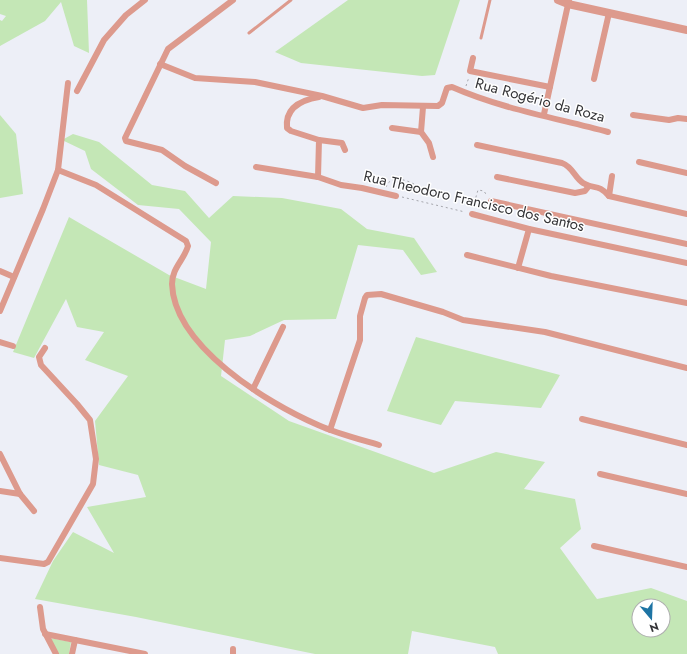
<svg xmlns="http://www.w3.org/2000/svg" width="687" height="654" viewBox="0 0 687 654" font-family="Jost,sans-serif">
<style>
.green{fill:#c4e7b6;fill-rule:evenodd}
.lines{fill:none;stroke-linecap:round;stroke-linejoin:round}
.path{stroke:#a5a6ac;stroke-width:1;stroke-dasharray:2 3;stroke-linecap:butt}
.service{stroke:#dd9a8d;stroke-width:3}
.minor{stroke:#dd9a8d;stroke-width:6}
.tertiary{stroke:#dd9a8d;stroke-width:8}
.labels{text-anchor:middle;stroke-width:3;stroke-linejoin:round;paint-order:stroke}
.street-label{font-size:15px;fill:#353538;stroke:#fff}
</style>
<rect width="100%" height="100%" fill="#edeff7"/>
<g class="green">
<polygon points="0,0 87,0 89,53 74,46 61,2 45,21 0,46 0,20 2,21 6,16 0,14"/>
<polygon points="348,0 460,0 435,75 422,76 301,63 275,52"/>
<polygon points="0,115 16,134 23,194 0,198"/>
<path d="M 73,134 L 99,142 L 152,185 L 185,191 L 209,218 L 233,196 L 282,198 L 341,209 L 367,229 L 414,238 L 437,272 L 421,275 L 403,250 L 358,245 L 336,319 L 284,320 L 250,336 L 225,340 L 221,376 L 289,421 L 434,473 L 496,452 L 545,462 L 524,489 L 575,499 L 581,529 L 560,548 L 597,599 L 651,588 L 687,601 L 687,654 L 498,654 L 495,647 L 412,631 L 408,654 L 315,654 L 136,617 L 35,599 L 53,561 L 73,532 L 114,553 L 87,507 L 146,497 L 138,475 L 99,465 L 95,421 L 128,376 L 85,360 L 104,332 L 77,327 L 66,299 L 34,358 L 13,352 L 69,217 L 169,275 L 206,289 L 211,242 L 179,209 L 138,205 L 91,169 L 85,151 L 62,140 ZM 639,606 L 663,606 L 663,630 L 639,630 Z"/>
<polygon points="416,337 560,375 541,408 455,401 441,425 387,411"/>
<polygon points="50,638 71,642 69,654 59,654"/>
</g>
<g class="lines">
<g class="path">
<polyline points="466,86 469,77"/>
<path d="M 386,187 C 391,173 410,181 419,187"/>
<polyline points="402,197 465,212"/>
<polyline points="473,207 478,190 484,191 487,196"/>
</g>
<g class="service">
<polyline points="249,33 291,0"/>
<polyline points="481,38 490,0"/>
</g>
<g class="minor">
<polyline points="473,58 470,71 550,87"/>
<path d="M 160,64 L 195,78 L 255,82 L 322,96 L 363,108 L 382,105 L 438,106 L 442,103 L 447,88 L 452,87 C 502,109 556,118 608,132"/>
<polyline points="594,79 609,13"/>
<polyline points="77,91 104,40 126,15 145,0"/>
<polyline points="423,107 421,132 429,143 433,157"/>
<polyline points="544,114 569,0"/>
<polyline points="633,115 669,120 678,118 687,119"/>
<polyline points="392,128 421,132"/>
<polyline points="319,140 342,143 345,150"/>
<path d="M 477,145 L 562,163 C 573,167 574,177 583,183 C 594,190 598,183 609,196 L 687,214"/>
<polyline points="639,162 687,173"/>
<polyline points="256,167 318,177 341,185 362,188 396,196"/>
<path d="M 58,170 L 96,185 L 186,241 L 188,246 C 184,260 172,268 172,284 C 174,346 267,403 318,425 C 338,434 359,439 379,445"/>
<path d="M 318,177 L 319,140 L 291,131 L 287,128 C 285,108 301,100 319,97"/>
<polyline points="497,177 575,193 585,191 589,186"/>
<polyline points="216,183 185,166 162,150 126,141 125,138 168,49 233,0"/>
<polyline points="609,196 612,176"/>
<polyline points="491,201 687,244"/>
<polyline points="472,214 529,229 687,263"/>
<polyline points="467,255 551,276 687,303"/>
<polyline points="518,268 529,229"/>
<polyline points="0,271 14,277"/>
<polyline points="0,311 43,209 58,170 68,83"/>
<polyline points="0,342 13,346"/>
<polyline points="253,389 283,327"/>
<polyline points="582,419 687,445"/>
<polyline points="330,430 360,340 360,316 365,298 367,295 381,294 443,312 463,320 545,332 687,368"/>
<polyline points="0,454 20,494 34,511"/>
<polyline points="600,474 687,494"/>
<polyline points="0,491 20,494"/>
<polyline points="594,546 687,567"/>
<polyline points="0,558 44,564 48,562 93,484 96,459 90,420 77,404 41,365 39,357 45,348"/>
<polyline points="40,607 43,629 56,654"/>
<polyline points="45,634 145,654"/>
<polyline points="72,654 75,640"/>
<polyline points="233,654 233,649"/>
</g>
<polyline class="tertiary" points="558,0 568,4 687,30"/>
</g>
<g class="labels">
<g class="street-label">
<text transform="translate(540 100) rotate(15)" y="5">Rua Rogério da Roza</text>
<text transform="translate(474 201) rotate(13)" y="5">Rua Theodoro Francisco dos Santos</text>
</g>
</g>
<g transform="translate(651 618) rotate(161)"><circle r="19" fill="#ffffff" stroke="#aeaeaf"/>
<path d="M0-3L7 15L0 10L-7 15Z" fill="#1e74a4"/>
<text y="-6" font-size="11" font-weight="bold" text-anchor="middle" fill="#353538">N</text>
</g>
</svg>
